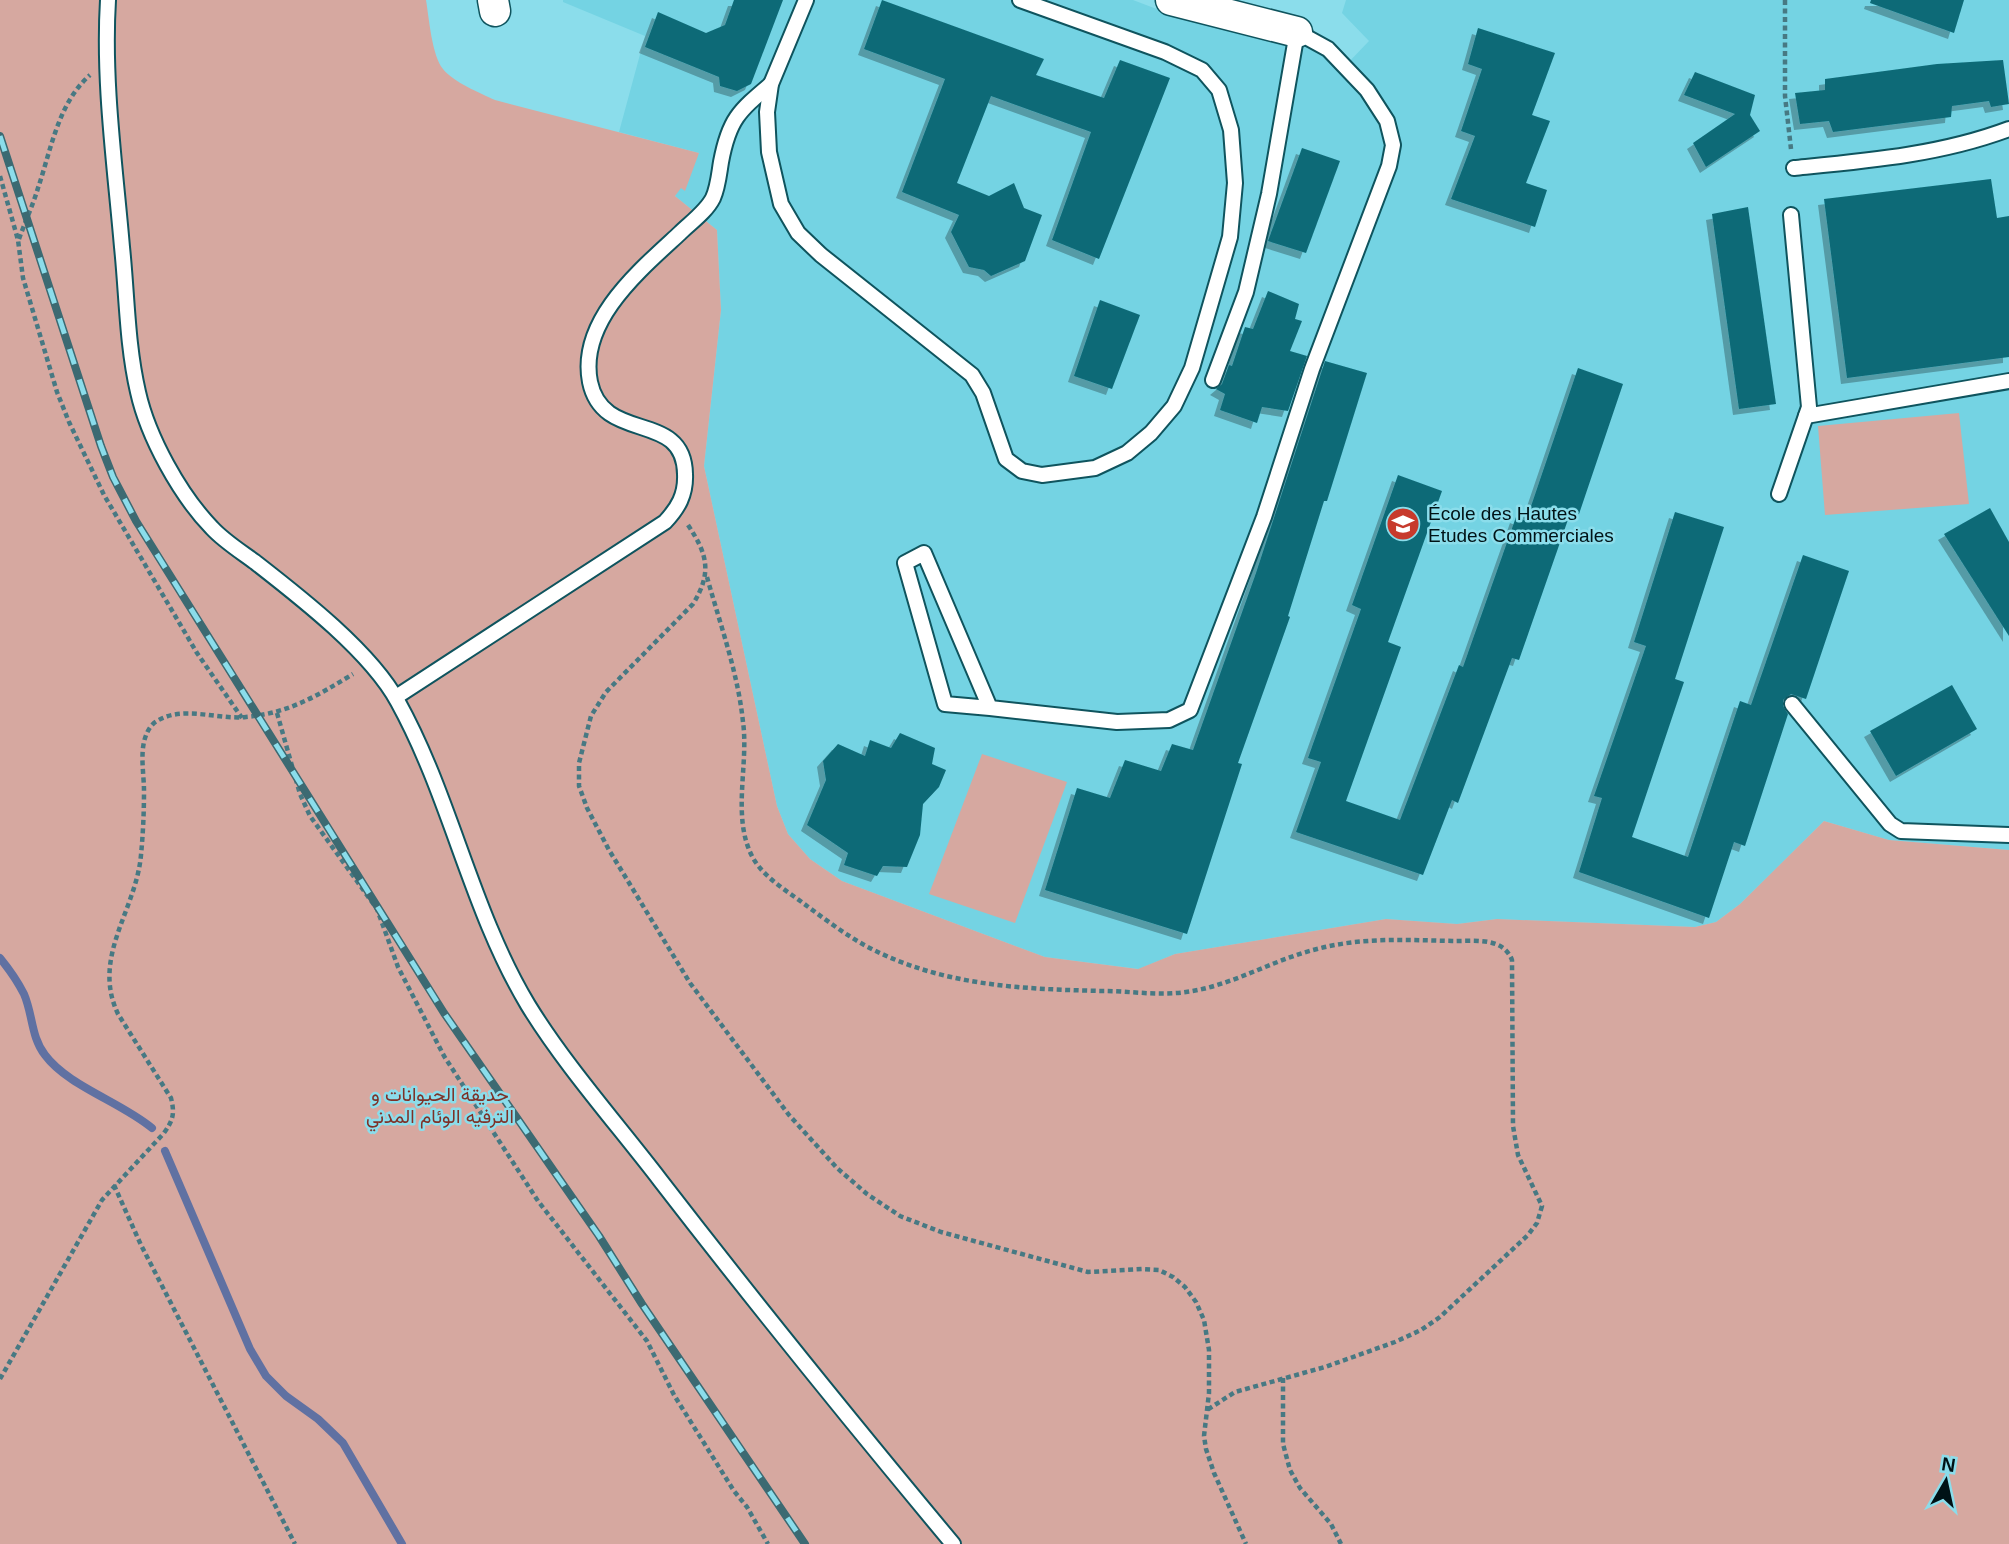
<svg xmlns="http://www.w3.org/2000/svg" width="2009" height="1544" viewBox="0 0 2009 1544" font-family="Arial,Vazirmatn,sans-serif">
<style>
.built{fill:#74d3e3}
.green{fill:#d6a8a0}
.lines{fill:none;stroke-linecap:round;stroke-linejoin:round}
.stream{stroke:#6071a2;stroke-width:8}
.building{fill:#0c6a77;filter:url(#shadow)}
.lane-casing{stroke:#0f545e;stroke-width:18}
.street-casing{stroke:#0f545e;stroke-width:33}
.path{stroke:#477983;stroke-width:4.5;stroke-dasharray:5 3.5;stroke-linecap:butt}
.lane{stroke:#fff;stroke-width:14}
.street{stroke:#fff;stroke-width:30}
.rail-casing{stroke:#3c6a72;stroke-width:8}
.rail{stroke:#8bddeb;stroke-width:5;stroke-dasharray:16;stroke-linecap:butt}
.labels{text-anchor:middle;stroke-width:5;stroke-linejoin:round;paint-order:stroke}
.poi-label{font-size:19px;fill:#001216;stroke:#8bddeb;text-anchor:start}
.park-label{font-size:19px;fill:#7e3127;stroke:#8bddeb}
</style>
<defs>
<filter id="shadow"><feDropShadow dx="-6" dy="6" stdDeviation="0" flood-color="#0004"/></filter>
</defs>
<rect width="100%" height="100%" fill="#8bddeb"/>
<polygon class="built" points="563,0 1133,0 1162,11 1286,36 1318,50 1345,66 1369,41 1342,13 1346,0 2009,0 2009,850 1889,840 1824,821 1740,904 1716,922 1695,927 1497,919 1457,924 1386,919 1175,954 1139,969 1045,957 842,881 810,859 788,834 777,806 704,466 721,310 717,230 675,196 699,153 619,132 645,36 563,2"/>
<g class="green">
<path d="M 0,0 L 426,0 C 429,18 432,56 443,69 C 453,82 480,93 495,100 L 699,153 L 685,191 L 681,188 L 675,196 L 717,230 L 721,310 L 704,466 L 777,806 L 788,834 L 810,859 L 842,881 L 1045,957 L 1138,969 L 1175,954 L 1386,919 L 1457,924 L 1497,919 L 1695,927 L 1716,922 L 1740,904 L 1824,821 L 1889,840 L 2009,850 L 2009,1544 L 0,1544 Z"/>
<polygon points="1959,413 1969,504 1825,515 1818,426"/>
<polygon points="982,754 1067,782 1015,923 929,894"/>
</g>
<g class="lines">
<g class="stream">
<path d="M 0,958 C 9,969 18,982 24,994 C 33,1015 31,1037 45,1055 C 68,1086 121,1102 152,1128"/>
<polyline points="165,1151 250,1349 266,1376 286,1396 318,1419 343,1443 402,1544"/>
</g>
</g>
<g class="building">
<polygon points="734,0 783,0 751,84 737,91 720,86 719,77 645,47 658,12 706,33 725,25"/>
<polygon points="882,0 1044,59 1036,75 1104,98 1120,60 1170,78 1099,259 1052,240 1091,132 991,96 957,183 989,196 1014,183 1024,208 1042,215 1025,261 991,276 984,270 969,267 951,232 959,215 902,192 945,79 864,49"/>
<polygon points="1871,0 1964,0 1954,33 1870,3"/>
<polygon points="1478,28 1555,53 1532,115 1550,121 1526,183 1547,190 1535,227 1451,199 1475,136 1461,131 1482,69 1468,64"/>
<polygon points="2003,60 2009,104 1991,107 1989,101 1952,106 1951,117 1833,132 1829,121 1800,124 1795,93 1825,90 1825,79 1937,64"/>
<polygon points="1695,72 1755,95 1750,115 1760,131 1706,167 1693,143 1735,114 1684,95"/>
<polygon points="1302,148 1340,161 1306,253 1268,241"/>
<polygon points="1991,179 1997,218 2009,216 2009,357 1847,378 1824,199"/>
<polygon points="1748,207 1776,404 1739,409 1712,214"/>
<polygon points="1268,291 1299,304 1295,319 1302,321 1290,351 1307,356 1288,411 1262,407 1257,423 1220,410 1225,394 1216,389 1222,384 1229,365 1232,366 1245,327 1253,329"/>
<polygon points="1100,300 1140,315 1112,389 1074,376"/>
<polygon points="1325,361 1367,373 1327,501 1324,501 1288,616 1290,617 1238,763 1242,764 1187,934 1045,890 1077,788 1110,798 1125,760 1161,771 1172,744 1193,750 1256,573"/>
<polygon points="1578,368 1623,384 1579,514 1571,511 1519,660 1512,658 1458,803 1452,800 1423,875 1296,832 1321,762 1308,758 1361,609 1352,605 1398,475 1442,491 1388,642 1401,647 1346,801 1400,820 1459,665 1463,667 1516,517 1526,521"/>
<polygon points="1990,508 2009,542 2009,636 1944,534"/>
<polygon points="1675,512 1724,527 1675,679 1684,682 1632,837 1688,857 1740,701 1751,705 1803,555 1849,571 1806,699 1791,694 1783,700 1783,706 1788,714 1745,846 1734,842 1709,918 1579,872 1602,798 1594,796 1646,646 1634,642"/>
<polygon points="1952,685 1977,729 1896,776 1870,731"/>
<polygon points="900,733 935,748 932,764 946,770 939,787 923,804 920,835 907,867 883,866 877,876 844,865 848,853 807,825 826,780 823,761 838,744 865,756 870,740 891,748"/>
</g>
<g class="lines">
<defs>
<g id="lane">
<path d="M 108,0 C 103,82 115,165 122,247 C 127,295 127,345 138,392 C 148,437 180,495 212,528 C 224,541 240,551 255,562 C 300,597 371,652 398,702 C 451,798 471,910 528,1005 C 564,1064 617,1124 660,1180 C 755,1303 853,1424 953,1544"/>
<polyline points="806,0 771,84 767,112 769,152 781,204 798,233 821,255 972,375 983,393 1006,459 1022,471 1042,475 1095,468 1127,453 1151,433 1174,406 1192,368 1230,237 1235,183 1231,130 1219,90 1202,70 1165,52 1020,0"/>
<path d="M 1794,168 C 1866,161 1940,155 2009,129"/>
<polyline points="1806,416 2009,381"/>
<polyline points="1779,494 1809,407 1791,215"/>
<path d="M 396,697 L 665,522 C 678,508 686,495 685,474 C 684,409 603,445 590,382 C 578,321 640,270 680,233 C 690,223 706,212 713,198 C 718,187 719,174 721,162 C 729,119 739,111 771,84"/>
<polyline points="1792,704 1890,824 1901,831 2009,835"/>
<polyline points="990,708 945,704 905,563 924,553 990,708 1117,722 1169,720 1190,710 1264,517 1312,369 1389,166 1393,145 1387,121 1367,90 1328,49 1297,32 1269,194 1246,292 1213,380"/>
</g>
<g id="street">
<polyline points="493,0 495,11"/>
<polyline points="1171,0 1297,32"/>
</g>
</defs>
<use href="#lane" class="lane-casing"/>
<use href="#street" class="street-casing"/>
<g class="path">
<polyline points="1785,0 1785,96 1791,149"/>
<polyline points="0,176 18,240 23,278 57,392 69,422 104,495 197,653 242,718"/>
<path d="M 19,239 C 25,222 33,205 38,188 C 51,150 58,103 90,75"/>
<path d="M 688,525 C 708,555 712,573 693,604 L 606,692 L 591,716 L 579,763 L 579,786 L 587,808 L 609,850 L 690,983 L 789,1115 L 837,1168 L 867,1194 L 900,1216 L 941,1232 L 1088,1272 L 1142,1269 L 1159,1270 L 1173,1277 L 1185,1287 L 1196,1302 L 1204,1320 L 1209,1350 L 1209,1393 L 1204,1436 L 1206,1449 L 1214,1473 L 1246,1544"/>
<path d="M 707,577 C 720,624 738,673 743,722 C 749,765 731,818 753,858 C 765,879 789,892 807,906 C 826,920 846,935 866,946 C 941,986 1020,989 1103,991 C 1129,991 1159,996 1186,992 C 1232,986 1272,960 1317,949 C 1362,937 1408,940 1454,941 C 1475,941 1503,937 1512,960 L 1513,1126 L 1518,1155 L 1542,1206 L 1537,1223 L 1528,1235 L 1440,1317 L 1421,1330 L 1395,1342 L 1325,1367 L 1235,1392 L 1207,1410"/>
<polyline points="277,713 300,794 310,816 377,909 398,967 444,1056 538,1201 647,1341 674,1395 734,1491 747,1507 768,1544"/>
<polyline points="114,1185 141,1245 295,1544"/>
<polyline points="1283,1378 1283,1444 1290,1470 1300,1488 1331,1524 1341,1544"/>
<path d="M 0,1379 L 102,1200 L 164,1133 C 173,1120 175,1114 171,1098 L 118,1014 C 91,957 136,911 141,855 C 143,834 144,813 144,791 C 144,773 139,750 147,733 C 149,728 153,723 157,721 C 183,705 217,720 246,717 C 289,713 317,696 353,674"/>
</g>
<use href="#lane" class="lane"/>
<use href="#street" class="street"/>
<defs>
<polyline id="rail" points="0,136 101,446 113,477 136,521 444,1013 599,1236 642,1304 805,1544"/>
</defs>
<use href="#rail" class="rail-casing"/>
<use href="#rail" class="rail"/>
</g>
<defs>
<symbol id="university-disc" viewBox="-11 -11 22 22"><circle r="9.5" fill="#c73a2c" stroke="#8bddeb"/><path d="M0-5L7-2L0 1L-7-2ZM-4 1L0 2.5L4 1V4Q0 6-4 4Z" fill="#fff"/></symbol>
</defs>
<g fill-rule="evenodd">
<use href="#university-disc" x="1384" y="505" width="38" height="38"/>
</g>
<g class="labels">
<g class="poi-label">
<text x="1428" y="520">École des Hautes<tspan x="1428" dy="22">Etudes Commerciales</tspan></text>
</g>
<g class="park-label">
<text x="440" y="1101">حديقة الحيوانات و<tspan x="440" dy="22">الترفيه الوئام المدني</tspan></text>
</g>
</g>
<g transform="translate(1946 1481) rotate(9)" stroke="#8bddeb" stroke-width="5" paint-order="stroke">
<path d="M0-5L12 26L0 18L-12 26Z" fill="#001216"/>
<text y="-10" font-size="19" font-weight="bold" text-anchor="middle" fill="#001216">N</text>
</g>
</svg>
